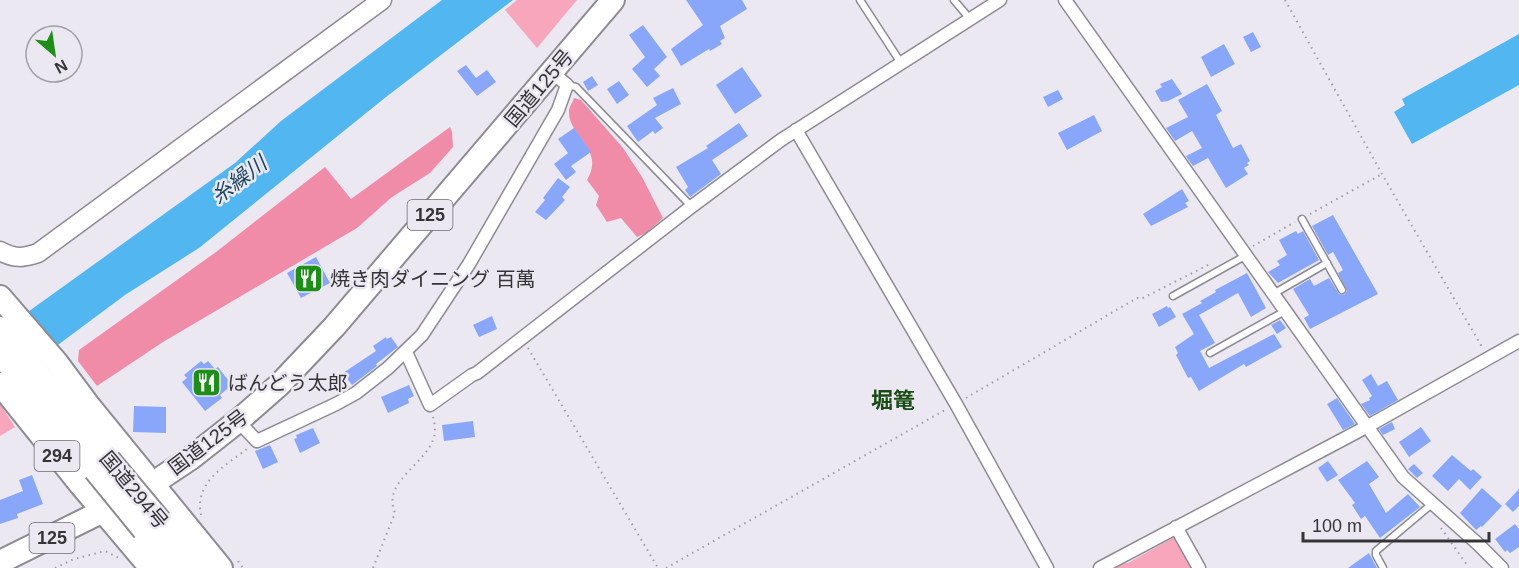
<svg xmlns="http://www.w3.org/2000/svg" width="1519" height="568" viewBox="0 0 1519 568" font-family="Helvetica,'Noto Sans JP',sans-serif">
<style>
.green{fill:#f7a6bb}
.forest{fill:#f08ca8}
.water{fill:#52b7f0}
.building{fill:#89a7fa}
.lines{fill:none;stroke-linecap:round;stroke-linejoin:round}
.lane-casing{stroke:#8d8b93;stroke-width:9}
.street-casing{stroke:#8d8b93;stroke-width:15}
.secondary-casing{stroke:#8d8b93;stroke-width:21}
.highway-casing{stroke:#8d8b93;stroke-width:26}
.path{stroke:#9f9da4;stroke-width:2;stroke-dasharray:1.5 4.5;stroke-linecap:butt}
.lane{stroke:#fff;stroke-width:6}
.street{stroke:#fff;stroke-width:12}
.secondary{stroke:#fff;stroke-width:18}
.highway{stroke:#fff;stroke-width:22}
.highway-bridge-casing{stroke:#8d8b93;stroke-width:26;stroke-linecap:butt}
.highway-bridge{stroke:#fff;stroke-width:22}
.labels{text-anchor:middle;stroke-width:5;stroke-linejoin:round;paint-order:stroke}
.shield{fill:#ebe8f2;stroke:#6c6a6f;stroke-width:1.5}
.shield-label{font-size:18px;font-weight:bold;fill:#353437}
.street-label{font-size:20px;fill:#353437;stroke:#ebe8f2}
.poi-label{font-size:20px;fill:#353437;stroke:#ebe8f2;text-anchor:start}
.water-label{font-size:21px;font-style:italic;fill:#1c465e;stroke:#ebe8f2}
.quarter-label{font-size:22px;font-weight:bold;fill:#1a4c16;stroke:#ebe8f2}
</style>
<rect width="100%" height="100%" fill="#ebe8f2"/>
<g class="green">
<polygon points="517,0 577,0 537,48 505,10"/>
<polygon points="0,404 15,427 0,436"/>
<polygon points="1176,536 1194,568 1117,568 1115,564 1128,563"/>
</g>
<g class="forest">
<path d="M 574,98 L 581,100 L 623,148 L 642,177 L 663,218 L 646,233 L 637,237 L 621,218 L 607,222 L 596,205 L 599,196 L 587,180 C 606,149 568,137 569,111 C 569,107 573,102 574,98 Z"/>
<polygon points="450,127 452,132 453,147 430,173 392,197 357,228 163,342 97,386 78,361 79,350 216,252 325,167 351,199"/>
</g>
<g class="water">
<polygon points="442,0 513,0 386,97 199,248 125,295 0,388 0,332 235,163 281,121"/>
<polygon points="1519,34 1519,85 1412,144 1394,112 1405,105 1402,99"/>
</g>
<g class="building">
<polygon points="686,0 742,0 747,9 720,26 725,38 720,41 722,44 710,51 709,49 681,66 671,49 703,25"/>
<polygon points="643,25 667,57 654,69 660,76 647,87 632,69 645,57 629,35"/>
<polygon points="1253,32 1261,47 1251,52 1243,37"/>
<polygon points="1224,44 1235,64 1211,77 1201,57"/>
<polygon points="466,65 476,78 487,70 496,82 477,96 457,71"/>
<polygon points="742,67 762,96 735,114 716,85"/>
<polygon points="592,76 598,85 588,91 583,82"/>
<polygon points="1172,79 1182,94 1168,101 1161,102 1155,91 1162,87 1160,84"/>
<polygon points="619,81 629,95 617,104 607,89"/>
<polygon points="1207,84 1222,111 1216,115 1233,148 1241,144 1250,161 1247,163 1249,165 1244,168 1248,174 1226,188 1208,158 1193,166 1187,158 1186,156 1202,148 1192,131 1175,141 1166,128 1188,117 1178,100"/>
<polygon points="673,88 681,104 655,118 663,128 655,134 653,131 638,142 627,126 657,105 653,98"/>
<polygon points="1058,90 1063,99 1048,107 1043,97"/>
<polygon points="1094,115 1102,131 1067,150 1058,133"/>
<polygon points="739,123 748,136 712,160 721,174 690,197 685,190 688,187 676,167 708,148 706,146"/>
<polygon points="574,128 591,152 571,166 576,172 566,180 554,164 568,153 558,139"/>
<polygon points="558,178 570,187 562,197 565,200 546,220 535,212 545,200 543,198"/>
<polygon points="1182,189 1189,201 1185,203 1188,207 1151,226 1143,214"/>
<polygon points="1333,215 1378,294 1310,329 1304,318 1309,315 1293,289 1310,279 1314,286 1329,278 1339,294 1344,295 1347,291 1338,273 1343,270 1333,252 1328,255 1312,226"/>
<polygon points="1296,231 1298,234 1303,231 1319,260 1278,283 1268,272 1280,265 1277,261 1287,255 1279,240"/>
<polygon points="316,257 330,283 301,298 287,273"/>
<polygon points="1247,273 1266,308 1251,317 1238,293 1199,315 1215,343 1200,351 1209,368 1274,334 1282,347 1246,367 1244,364 1199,391 1191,377 1188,378 1176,355 1178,353 1175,347 1194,334 1182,314 1202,303 1200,301 1216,292 1215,290"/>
<polygon points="1167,306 1168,308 1170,307 1176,317 1159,327 1152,314"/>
<polygon points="492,316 497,329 479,337 473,325"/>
<polygon points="1280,320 1286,328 1277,334 1271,325"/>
<polygon points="386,337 387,339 391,337 398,347 376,364 377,366 352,385 343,373 376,351 373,346"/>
<polygon points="201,361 204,364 208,361 215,369 218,367 232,385 220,395 222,398 205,411 182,382 187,378 184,375"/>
<polygon points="1371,374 1378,386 1387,381 1398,400 1370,416 1361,404 1370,400 1369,398 1372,396 1362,380"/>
<polygon points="409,385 414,396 408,399 409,403 388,413 381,397"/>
<polygon points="1337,398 1355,424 1343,430 1327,404"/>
<polygon points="134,406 166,407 166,433 133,432"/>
<polygon points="473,421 475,437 444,441 442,425"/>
<polygon points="1392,422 1395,429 1383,435 1379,429"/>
<polygon points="1421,427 1431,441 1409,457 1399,442"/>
<polygon points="313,428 320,443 300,453 294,439 297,438 296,435"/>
<polygon points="270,445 278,462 263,469 255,451"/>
<polygon points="1452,455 1471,471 1473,469 1482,477 1470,490 1459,479 1448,491 1432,476"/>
<polygon points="1328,461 1338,475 1327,482 1318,468"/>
<polygon points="1367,461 1379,477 1369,484 1386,513 1408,494 1420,507 1380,538 1365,516 1361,519 1352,505 1355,503 1338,480"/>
<polygon points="1414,464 1423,473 1417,478 1408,469"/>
<polygon points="32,475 43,504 17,514 18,518 0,524 0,500 23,491 19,480"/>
<polygon points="1482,488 1502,506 1482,527 1481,526 1476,530 1460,513"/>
<polygon points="1519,489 1519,506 1513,512 1505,504"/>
<polygon points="1515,524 1519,529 1519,547 1510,553 1507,550 1505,552 1495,539"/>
<polygon points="1369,553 1377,568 1348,568"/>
</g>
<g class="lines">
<defs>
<g id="lane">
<polyline points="860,0 901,63"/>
<polyline points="954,0 970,19"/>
<polyline points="567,85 576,87 691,206"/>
<polyline points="1302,219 1342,290"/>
<polyline points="1273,294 1327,263"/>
<polyline points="1173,296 1245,256"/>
<polyline points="1210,353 1285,311"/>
<polyline points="1383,568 1376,555 1376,551 1433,503"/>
</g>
<g id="street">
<polyline points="1065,0 1403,477 1478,544 1502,568"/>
<polyline points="796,130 956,404 1047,568"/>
<polyline points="406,352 430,405 472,375 477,373 691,207 781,140 1000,0"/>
<polyline points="238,421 257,441 336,404 356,393 388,368 422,335 469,264 558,110 567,85 552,72"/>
<polyline points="1176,527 1199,568"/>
<polyline points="1100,568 1368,426 1519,341"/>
</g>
<path id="secondary" d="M 0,251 C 15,259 23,258 38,253 L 382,0"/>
<g id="highway">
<polyline points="0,297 57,363 89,406 221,568"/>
<polyline points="0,328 109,460"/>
<polyline points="0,354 95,470"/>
<polyline points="0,384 81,485 151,568"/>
<polyline points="160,521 199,568"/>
<polyline points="144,530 175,568"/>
<polyline points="0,562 103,511 152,484 191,458 238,421 279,385 334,327 613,0"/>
</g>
</defs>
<use href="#lane" class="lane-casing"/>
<use href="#street" class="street-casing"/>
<use href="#secondary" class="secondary-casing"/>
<use href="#highway" class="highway-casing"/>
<g class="path">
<polyline points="1285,0 1382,174 1482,347"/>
<polyline points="1310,214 1382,174"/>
<polyline points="1253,246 1295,222"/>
<polyline points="528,348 658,568"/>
<polyline points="966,398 1137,298 1141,299 1210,264"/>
<path d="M 201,515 C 194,482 225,466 247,449"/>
<polyline points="1441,528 1467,565"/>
<polyline points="238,561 243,568"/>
<polyline points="55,568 74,559 105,551 119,558"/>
<path d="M 373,568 L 395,513 C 382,482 423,466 433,440 C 436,433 435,424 433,417"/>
<polyline points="666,568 945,410"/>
</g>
<use href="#lane" class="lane"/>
<use href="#street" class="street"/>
<use href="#secondary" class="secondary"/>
<use href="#highway" class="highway"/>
<defs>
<g id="highway-bridge">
<polyline points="109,460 160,521"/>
<polyline points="95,470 144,530"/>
</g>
</defs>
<use href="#highway-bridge" class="highway-bridge-casing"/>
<use href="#highway-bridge" class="highway-bridge"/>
</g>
<defs>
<symbol id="restaurant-square" viewBox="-11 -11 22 22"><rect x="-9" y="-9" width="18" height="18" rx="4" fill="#1d8f17" stroke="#ebe8f2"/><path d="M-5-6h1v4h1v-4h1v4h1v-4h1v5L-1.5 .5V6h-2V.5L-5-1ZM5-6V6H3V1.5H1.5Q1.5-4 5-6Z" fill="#fff"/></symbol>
</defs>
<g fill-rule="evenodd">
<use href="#restaurant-square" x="292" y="262" width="33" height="33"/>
<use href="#restaurant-square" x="190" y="366" width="33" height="33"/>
</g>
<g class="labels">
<g class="shield">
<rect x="407.5" y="200" width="45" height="30" rx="4.5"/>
<rect x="34.5" y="441" width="45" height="30" rx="4.5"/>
<rect x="29.5" y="523" width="45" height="30" rx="4.5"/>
</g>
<g class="shield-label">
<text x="430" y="221">125</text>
<text x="57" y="462">294</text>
<text x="52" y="544">125</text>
</g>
<g class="street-label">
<text transform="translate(539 88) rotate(-50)" y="7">国道125号</text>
<text transform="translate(208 442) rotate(-37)" y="7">国道125号</text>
<text transform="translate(134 490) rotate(50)" y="7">国道294号</text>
</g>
<g class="poi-label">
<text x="330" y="286">焼き肉ダイニング 百萬</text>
<text x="228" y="390">ばんどう太郎</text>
</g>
<g class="water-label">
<text transform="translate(239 180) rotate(-37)" y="7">糸繰川</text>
</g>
<g class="quarter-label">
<text x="893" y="408">堀篭</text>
</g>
</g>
<g transform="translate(54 54) rotate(151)"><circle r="28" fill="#ebe8f2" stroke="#a2a0a7" stroke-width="1.5"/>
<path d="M0-4.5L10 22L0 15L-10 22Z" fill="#1d8f17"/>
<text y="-9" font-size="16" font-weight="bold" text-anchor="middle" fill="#353437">N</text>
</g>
<path d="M1303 532v9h186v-9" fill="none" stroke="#353437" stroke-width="3"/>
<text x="1312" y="532" font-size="18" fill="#353437" stroke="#ebe8f2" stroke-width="4.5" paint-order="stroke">100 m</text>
</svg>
